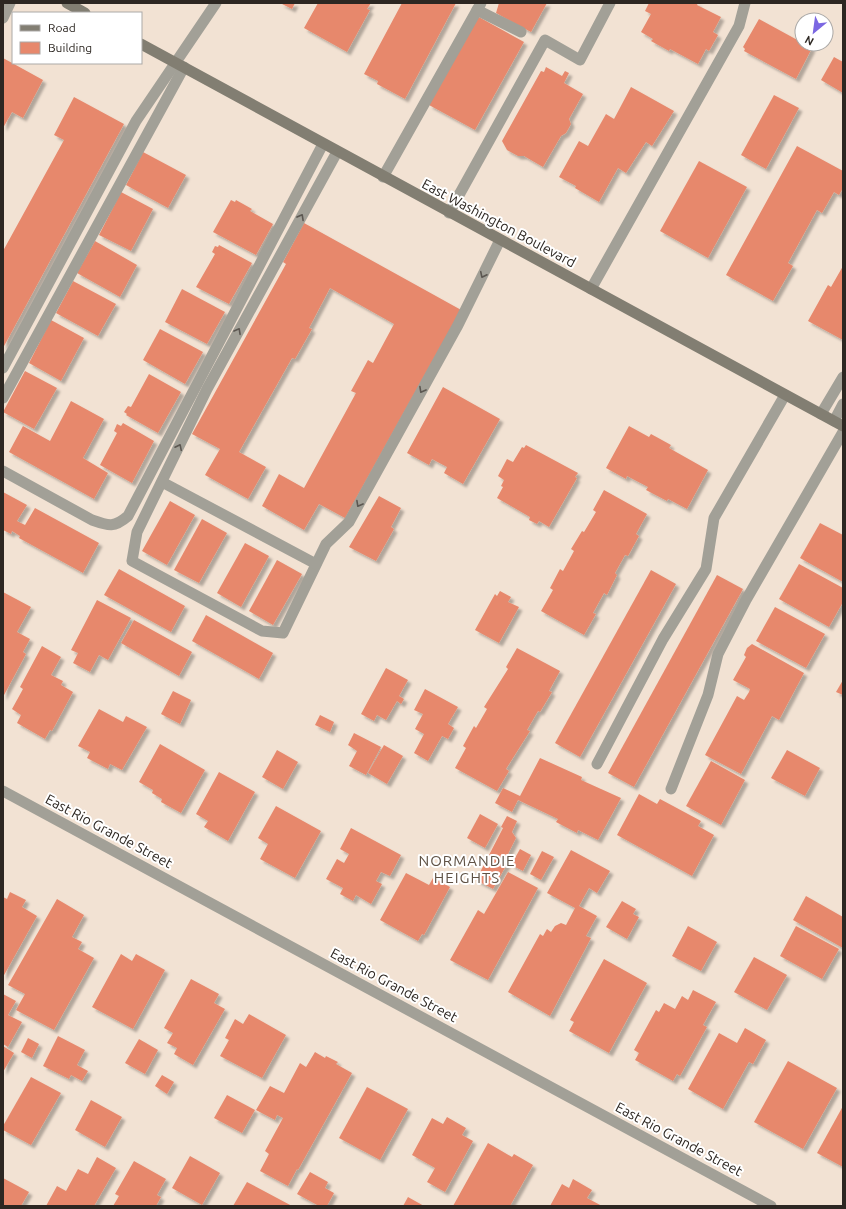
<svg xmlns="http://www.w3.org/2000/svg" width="846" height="1209" viewBox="0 0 846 1209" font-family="Ubuntu,sans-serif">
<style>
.building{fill:#e7886c;filter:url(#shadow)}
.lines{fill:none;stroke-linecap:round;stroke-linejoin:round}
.service{stroke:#a2a097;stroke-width:11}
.minor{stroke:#a2a097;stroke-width:11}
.secondary{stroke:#827e72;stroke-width:11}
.oneway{stroke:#5c5751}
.labels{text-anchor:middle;stroke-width:4;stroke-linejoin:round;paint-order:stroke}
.street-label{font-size:14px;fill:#2d2722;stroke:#fff}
.neighbourhood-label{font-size:15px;letter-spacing:1px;fill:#5f5245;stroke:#fff}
</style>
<defs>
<filter id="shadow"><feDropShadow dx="3.5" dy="3.5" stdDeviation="1" flood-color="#0004"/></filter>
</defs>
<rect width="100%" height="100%" fill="#f2e2d3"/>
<g class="building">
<polygon points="280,3 295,3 292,9"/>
<polygon points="318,3 371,3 367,9 370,10 347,52 304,28"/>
<polygon points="402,3 456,3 405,99 377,84 378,81 364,74"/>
<polygon points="499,3 547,3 531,32 496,13"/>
<polygon points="649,3 698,3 697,5 721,17 713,32 718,35 709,51 706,49 698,64 670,49 669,51 651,41 653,39 641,32 651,14 645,11"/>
<polygon points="477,16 524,42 475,130 429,105"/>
<polygon points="759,19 812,48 796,79 744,51 745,49 743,47"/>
<polygon points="834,57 843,62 843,93 821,80"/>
<polygon points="3,58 43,80 23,118 12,112 3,128"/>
<polygon points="546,67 562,76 565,71 569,73 564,83 583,94 569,119 571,124 566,133 561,136 543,167 524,156 518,156 507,150 502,141 541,71 544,72"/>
<polygon points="631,87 674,111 652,146 646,142 626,173 618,168 599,202 575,188 576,186 559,177 579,141 588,146 606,114 614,119"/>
<polygon points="774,95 799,108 766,169 741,155"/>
<polygon points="74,97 124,124 3,348 3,251 64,140 54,135"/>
<polygon points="797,146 843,171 843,188 839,195 834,192 822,213 817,210 788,263 793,266 773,301 726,275"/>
<polygon points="143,152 186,175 168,208 126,185"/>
<polygon points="699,161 747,187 708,258 660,231"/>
<polygon points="121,192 153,209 131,251 99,235"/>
<polygon points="231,200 235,202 236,200 252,209 250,211 273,224 256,255 213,232"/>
<polygon points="304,223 463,311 441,350 439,349 345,518 319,504 304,530 262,506 279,474 304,488 356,393 351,391 368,360 373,363 394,324 330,288 309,328 312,329 295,359 292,358 239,452 266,467 248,499 205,475 220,449 192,434 286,264 283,262"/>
<polygon points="95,241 137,265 120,297 77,273"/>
<polygon points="219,245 252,263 229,304 196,287 215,254 212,252 215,246 218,247"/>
<polygon points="843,266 843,340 808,321 828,285 831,287"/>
<polygon points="73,281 116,304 98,336 56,313"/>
<polygon points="182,289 225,312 207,344 165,322"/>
<polygon points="51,320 84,338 61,381 29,363"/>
<polygon points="160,329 203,352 185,384 143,360"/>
<polygon points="25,371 57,388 34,429 3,412"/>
<polygon points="149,374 181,392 158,433 126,415 127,414 124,412 128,406 131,407"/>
<polygon points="443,387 500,419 463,484 444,473 447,467 432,459 429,465 407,453"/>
<polygon points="71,401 104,419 83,458 108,473 94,499 9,452 23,426 50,441"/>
<polygon points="123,423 154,441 132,483 100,465 117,433 114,431 117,424 121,426"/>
<polygon points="629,426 649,437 651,434 671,445 669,448 708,470 687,509 668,499 667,501 646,490 648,487 627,476 626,479 606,468"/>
<polygon points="526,445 578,473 575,477 577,478 549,527 539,521 537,524 529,520 530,517 497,498 503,487 501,486 504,480 498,476 507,459 513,462 522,447 524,448"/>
<polygon points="604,490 647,514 636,534 639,536 628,556 625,555 615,573 617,575 607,595 604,593 593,613 596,614 584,635 541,611 553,590 550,588 560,569 563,571 574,551 571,549 582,531 584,532 596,512 593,510"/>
<polygon points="3,492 27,505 17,521 25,525 35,508 99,543 83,573 19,538 20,536 12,531 11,534 3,530"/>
<polygon points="379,496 401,508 391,527 394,529 376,561 349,547"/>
<polygon points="170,501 195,515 167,565 142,551"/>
<polygon points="202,519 227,533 199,583 174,570"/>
<polygon points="820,523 843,535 843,582 800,558"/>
<polygon points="245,543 269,556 241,607 217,593"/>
<polygon points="277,560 302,574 273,625 249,611"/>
<polygon points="799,564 843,588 843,602 829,627 779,599"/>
<polygon points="119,569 185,606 171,632 104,595"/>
<polygon points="651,570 676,584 580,757 555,743"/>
<polygon points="717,575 743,589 634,787 608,773"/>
<polygon points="500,591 511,597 508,602 519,607 499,643 475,630 495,594 497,596"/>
<polygon points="3,592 31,607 17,632 30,639 23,652 26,654 3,697"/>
<polygon points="97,600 131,618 108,660 99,655 90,672 73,663 78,653 71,650"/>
<polygon points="775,607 825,634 806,668 756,641"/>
<polygon points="206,615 273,653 259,679 192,641"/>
<polygon points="134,620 192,652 179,676 121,643"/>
<polygon points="752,644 804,673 779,720 772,716 741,774 705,755 737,696 744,700 749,692 750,689 733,680 746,657 744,655 747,648"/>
<polygon points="42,646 61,657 51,675 63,681 61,685 73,692 52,731 50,730 45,739 17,723 21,715 12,709 23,689 20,687"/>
<polygon points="517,648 560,671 549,691 552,692 540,712 538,711 527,730 530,731 506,769 509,771 497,791 455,768 466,748 463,746 474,726 476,728 487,709 484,707 508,669 506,667"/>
<polygon points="386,668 408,680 399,696 404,699 401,704 397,701 386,720 377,715 374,721 361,714"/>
<polygon points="843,680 843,695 836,692"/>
<polygon points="425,689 458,707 448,724 454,728 448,739 442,736 428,761 414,753 424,734 415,729 423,714 414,710"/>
<polygon points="173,691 191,700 180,724 161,714"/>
<polygon points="99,709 123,722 126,716 147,727 122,770 110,764 108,769 87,758 90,752 78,746"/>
<polygon points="320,715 334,722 330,732 315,725"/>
<polygon points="354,733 381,747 366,775 349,766 357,751 348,745"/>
<polygon points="160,744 205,770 181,813 161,802 162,799 152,793 153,790 139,782"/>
<polygon points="384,745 403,756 387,784 368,773"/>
<polygon points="277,750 298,762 283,789 262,777"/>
<polygon points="787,750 820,768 805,796 771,778"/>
<polygon points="540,758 582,777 581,780 621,798 598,840 578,830 577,833 556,822 558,819 518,800 512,812 495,803 503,788 520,796"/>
<polygon points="711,761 745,780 721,825 686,806"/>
<polygon points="219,772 255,792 228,841 204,827 208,821 196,814"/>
<polygon points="639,794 657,804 660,799 701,821 698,826 714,835 692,876 617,835"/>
<polygon points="276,806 321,831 295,878 260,859 268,844 258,838"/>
<polygon points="480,814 498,824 485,848 467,838"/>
<polygon points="507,816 517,821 512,832 516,838 504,862 507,864 493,889 476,880 503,828 501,827"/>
<polygon points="351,828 401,855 390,876 381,872 376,881 382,884 371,904 356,895 353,901 340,894 343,888 326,879 337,859 344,863 349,854 340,849"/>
<polygon points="520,849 531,855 523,871 511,865"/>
<polygon points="571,850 610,871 597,893 589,888 579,906 597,916 586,936 591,938 550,1016 508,992 540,934 543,936 547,929 551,932 555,926 561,923 566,925 575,908 547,893"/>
<polygon points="542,851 554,857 541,880 530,874"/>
<polygon points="508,872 538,888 488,980 450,960 478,910 484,914"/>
<polygon points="406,873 429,885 433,878 450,887 424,935 422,934 418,941 380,920"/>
<polygon points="10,892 26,900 22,907 37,916 3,977 3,897 7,899"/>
<polygon points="806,896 843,917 843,948 793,920"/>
<polygon points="57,899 84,915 72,937 82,942 78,949 94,958 54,1030 16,1010 25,994 8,985"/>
<polygon points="622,901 636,909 633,914 639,917 627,939 606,927"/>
<polygon points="688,926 717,942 701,971 672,956"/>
<polygon points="796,926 839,949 822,979 780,956"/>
<polygon points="121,954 132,961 136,954 165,970 133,1029 92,1007"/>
<polygon points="754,957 787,975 767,1010 734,992"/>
<polygon points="604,959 647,983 609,1053 569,1031 574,1022 570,1020"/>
<polygon points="191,979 219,994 214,1003 225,1009 193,1065 174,1054 177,1048 167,1043 173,1033 164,1028"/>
<polygon points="693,990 716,1002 703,1025 707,1027 680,1076 677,1074 673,1081 635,1060 639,1053 634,1050 656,1010 659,1012 664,1003 675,1009 682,996 688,1000"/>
<polygon points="3,994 16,1001 8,1015 22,1022 8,1047 3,1044"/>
<polygon points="249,1014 286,1035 262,1078 220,1056 229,1040 225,1038 235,1019 243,1024"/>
<polygon points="745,1028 766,1040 753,1064 749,1062 723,1109 688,1089 719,1033 737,1043"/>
<polygon points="58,1036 85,1050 77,1065 88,1071 82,1081 71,1075 69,1079 43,1066"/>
<polygon points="28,1038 39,1044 32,1058 21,1052"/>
<polygon points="139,1039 158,1050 145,1074 125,1063"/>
<polygon points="3,1046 14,1053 3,1072"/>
<polygon points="315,1052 325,1058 326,1056 338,1062 336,1064 352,1073 298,1170 297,1169 288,1186 260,1171 269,1154 265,1151 283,1118 277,1115 275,1120 256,1110 270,1086 284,1093 300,1063 306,1067"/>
<polygon points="788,1061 837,1088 803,1149 754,1122"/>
<polygon points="162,1075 174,1082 167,1094 155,1086"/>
<polygon points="31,1077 61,1093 31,1145 3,1130 3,1126"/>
<polygon points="367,1087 408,1109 380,1160 339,1138"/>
<polygon points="227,1095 255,1110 242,1133 214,1118"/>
<polygon points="91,1100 122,1117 105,1147 75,1130"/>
<polygon points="843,1106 843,1167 817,1153"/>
<polygon points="447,1117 466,1128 462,1135 473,1141 445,1192 427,1182 435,1168 412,1155 432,1118 443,1124"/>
<polygon points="488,1143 512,1157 514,1154 533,1165 510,1206 453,1206"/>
<polygon points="190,1156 220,1173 202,1205 172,1188"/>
<polygon points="97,1157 116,1168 94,1206 46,1206 57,1186 66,1191 78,1169 88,1174"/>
<polygon points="134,1161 166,1179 157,1195 161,1197 156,1206 113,1206 119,1196 115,1194"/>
<polygon points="310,1172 328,1182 325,1188 334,1193 327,1206 319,1206 297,1194"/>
<polygon points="3,1178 29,1192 21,1206 3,1206"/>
<polygon points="573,1179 592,1190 587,1198 602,1206 550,1206 562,1184 569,1188"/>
<polygon points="247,1182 292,1206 233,1206"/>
<polygon points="408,1197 424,1206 403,1206"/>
</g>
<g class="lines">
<g class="service">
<polyline points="477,10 521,32"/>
<polyline points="3,18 10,3"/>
<polyline points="337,152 207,389 137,532 132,561 262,631 283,633 326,544 349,522 458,325 500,240"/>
<polyline points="383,177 481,3"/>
<polyline points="449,213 545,40 580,60 610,3"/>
<polyline points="591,289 739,26 745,3"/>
<polyline points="3,368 136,121 216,3"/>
<polyline points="3,398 184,67"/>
<polyline points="821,414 843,377"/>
<polyline points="834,421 843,404"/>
<path d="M 3,471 L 92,520 C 109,526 114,528 128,516 L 323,144"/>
<polyline points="162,482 316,564"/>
<polyline points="597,764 663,639 706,569 714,518 785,395"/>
<polyline points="671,789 708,695 718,654 746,600 843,432"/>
</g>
<polyline class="minor" points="3,791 771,1206"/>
<g class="secondary">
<polyline points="67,3 85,13"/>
<polyline points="141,44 843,426"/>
</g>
</g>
<defs><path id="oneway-chevron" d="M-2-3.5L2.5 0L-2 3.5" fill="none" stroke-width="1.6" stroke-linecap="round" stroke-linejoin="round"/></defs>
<g class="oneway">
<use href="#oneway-chevron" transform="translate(301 217) rotate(-61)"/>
<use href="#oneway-chevron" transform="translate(483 275) rotate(116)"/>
<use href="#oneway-chevron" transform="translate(238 331) rotate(-61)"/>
<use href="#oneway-chevron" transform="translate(422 390) rotate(119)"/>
<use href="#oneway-chevron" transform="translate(179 447) rotate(-64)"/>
<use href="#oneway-chevron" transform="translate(359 504) rotate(119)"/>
</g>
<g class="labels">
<g class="street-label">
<text transform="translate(499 223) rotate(28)" y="5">East Washington Boulevard</text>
<text transform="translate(109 831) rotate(28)" y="5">East Rio Grande Street</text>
<text transform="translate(394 985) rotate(28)" y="5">East Rio Grande Street</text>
<text transform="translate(679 1139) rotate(28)" y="5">East Rio Grande Street</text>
</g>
<g class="neighbourhood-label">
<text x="467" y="866">NORMANDIE<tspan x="467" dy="17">HEIGHTS</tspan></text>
</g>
</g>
<rect width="846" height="1209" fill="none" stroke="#2d2722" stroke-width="8"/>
<rect x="12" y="12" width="130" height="52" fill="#ffffff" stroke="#aba9a7"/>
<rect x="20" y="25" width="20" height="6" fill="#827e72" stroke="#aba9a7"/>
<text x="48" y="32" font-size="12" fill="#2d2722">Road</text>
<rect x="20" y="42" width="20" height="12" fill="#e7886c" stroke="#aba9a7"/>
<text x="48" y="52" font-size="12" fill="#2d2722">Building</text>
<g transform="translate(814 32) rotate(209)"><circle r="19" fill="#ffffff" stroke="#aba9a7"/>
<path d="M0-3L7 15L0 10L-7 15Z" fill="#7b67e2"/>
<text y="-6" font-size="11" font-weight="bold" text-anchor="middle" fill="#2d2722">N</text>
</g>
</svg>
